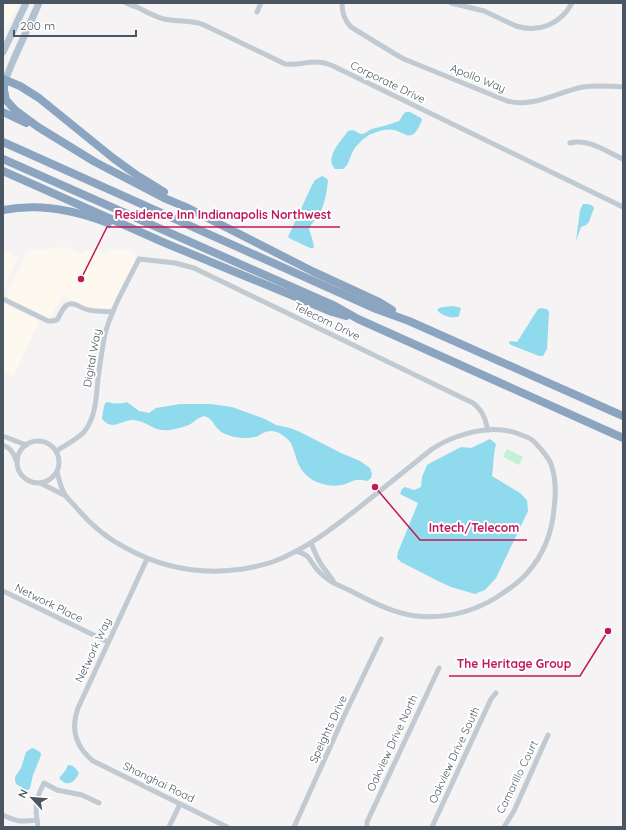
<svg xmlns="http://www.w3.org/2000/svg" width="626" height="830" viewBox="0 0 626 830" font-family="Quicksand,sans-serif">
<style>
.commercial{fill:#fdf9ef}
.green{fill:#c3f1d5}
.water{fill:#90daee}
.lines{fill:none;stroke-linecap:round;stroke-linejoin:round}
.minor{stroke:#c1cad2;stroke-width:5}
.major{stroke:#b3c2d1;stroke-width:7}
.highway{stroke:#8ba5c1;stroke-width:8}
.labels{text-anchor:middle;stroke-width:4;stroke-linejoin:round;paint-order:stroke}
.street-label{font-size:11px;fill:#4a5661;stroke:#fff}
.leader{fill:none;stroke:#c2185b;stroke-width:1.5}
.callout-dot{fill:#c2185b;stroke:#fff;stroke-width:1.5}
.callout-label{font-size:12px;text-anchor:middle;font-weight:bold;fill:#c2185b;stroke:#fff;stroke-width:4;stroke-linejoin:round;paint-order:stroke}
</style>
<rect width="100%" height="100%" fill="#f5f3f3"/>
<g class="commercial">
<polygon points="3,3 19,3 12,17 3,31"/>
<polygon points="67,247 83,254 86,250 95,250 105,255 109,248 135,252 134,263 112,307 108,308 90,308 62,296 51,317 49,319 9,299 6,295 28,251 31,250"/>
<polygon points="10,252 17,257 16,263 3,288 3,253"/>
<polygon points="3,303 38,320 39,322 14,375 12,376 3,371"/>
</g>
<polygon class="green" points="507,449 523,457 519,465 503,457"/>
<g class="water">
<path d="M 406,112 L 410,112 L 421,118 L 422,120 C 419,127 415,138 406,135 C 402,133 398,131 394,130 C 386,128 376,132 369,135 C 363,139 355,146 352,153 C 349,160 349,164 343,169 L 335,169 C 324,158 341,141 348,131 C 356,128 358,135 363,134 C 366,133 369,130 372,129 C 381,127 390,124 399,121 C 402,118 402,114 406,112 Z"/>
<path d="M 322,176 L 326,178 L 328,180 C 327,191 325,203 320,213 C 317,219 311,223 309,229 L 312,238 L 314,247 L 313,248 L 310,248 L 291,239 L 288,237 L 312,185 L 315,180 Z"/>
<path d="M 583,204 C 588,204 592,204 594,208 L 589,222 L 586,225 L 581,227 L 580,230 L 576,241 L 580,210 Z"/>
<path d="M 452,306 L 458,307 L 461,308 L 459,316 C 452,320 441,315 437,310 C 440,306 447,307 452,306 Z"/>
<polygon points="541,308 547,309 549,312 547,349 543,356 539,356 511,345 509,343 510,341 517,342 521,336 538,309"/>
<path d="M 108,402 C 115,404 120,404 127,402 L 139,411 L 149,413 L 156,408 L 180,404 L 211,404 L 232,407 L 265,419 L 276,425 L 290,428 L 300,432 L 341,453 L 360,461 L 370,468 L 372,474 L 371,478 L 367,481 C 354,477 352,483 341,485 C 333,487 325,485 317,482 C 309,479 301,471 298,463 C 294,454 294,443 285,437 C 278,431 271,429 263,433 C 260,435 257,437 254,437 C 251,438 246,438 242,438 C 233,437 223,435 217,428 C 212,422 213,420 205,416 C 196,418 196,421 189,425 C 183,427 176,429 170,430 C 153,432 149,422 134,420 C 122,419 113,432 102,419 L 103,411 L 105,403 Z"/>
<path d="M 490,439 L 496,444 C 493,455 494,465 492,476 L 520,493 L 527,500 L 528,511 L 496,578 L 485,590 L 475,594 L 451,587 L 438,581 L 401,562 L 397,558 L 398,552 L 418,503 L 400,494 L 402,489 L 405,487 L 414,490 L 421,487 L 422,477 L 427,465 L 436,460 L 461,447 L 471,448 Z"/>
<polygon points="32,748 35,749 40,752 41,754 40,758 33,775 30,788 28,791 16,784 15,780 15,777 21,768 26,752"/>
<path d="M 68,765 C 73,765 76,768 79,773 C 75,782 67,788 59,778 L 60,777 L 65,771 Z"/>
</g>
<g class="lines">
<g class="minor">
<path d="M 126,3 L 133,6 L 137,7 C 147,12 158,19 170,20 C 183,22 191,20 204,25 L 285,64 C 302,66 312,58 331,65 L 623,207"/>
<path d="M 342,3 C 342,13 344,20 351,27 L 395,54 L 404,59 L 507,101 C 534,108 557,92 583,87 C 596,85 610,86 623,87"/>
<path d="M 451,3 L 484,11 L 516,26 C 539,33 561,24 572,3"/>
<polyline points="257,12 261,3"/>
<path d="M 570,143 C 588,138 607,152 623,159"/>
<path d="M 3,299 L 48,321 L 52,321 L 57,320 C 60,316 62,308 67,305 C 73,301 79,307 85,309 C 93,312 104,311 113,312"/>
<polyline points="3,436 26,445"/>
<circle cx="38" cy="462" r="21"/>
<path d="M 3,445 C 10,448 14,453 16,460"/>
<path d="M 56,451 C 66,445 76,440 84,432 C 96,417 96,398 98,379 C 100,364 102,349 105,334 C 112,308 127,283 139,259 L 175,263 L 194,268 L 473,403 C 483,411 485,418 488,430"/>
<path d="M 57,472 C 59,480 61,488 65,495 C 68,499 72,503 75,506 C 89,523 106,538 126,548 C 162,568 202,575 243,569 C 254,567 265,565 275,561 C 308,548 334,527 361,506 C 385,487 408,468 432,449 C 440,444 447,440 456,437 C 478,429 503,426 524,436 C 527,437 530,438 532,440 C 535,442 537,445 539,447 C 543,452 548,457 551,464 C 556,478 556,494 554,509 C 552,532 543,555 528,572 C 520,582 508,590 497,597 C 473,612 445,619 416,616 C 392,613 370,601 349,590 C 341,586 331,583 325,577 C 320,573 316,569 313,564 C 311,561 309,558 307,556 C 304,554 300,552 296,551"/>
<polyline points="42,484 66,496"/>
<path d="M 311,543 C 314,550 317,558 321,564 C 325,571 331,576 334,583"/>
<path d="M 147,559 L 78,708 C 70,730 76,747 93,761 L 227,827"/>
<polyline points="3,591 108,642"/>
<path d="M 3,815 C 17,822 22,822 37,820"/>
<path d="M 38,827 C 35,806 34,803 44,783 L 57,790 L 82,795 L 99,803"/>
<polyline points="169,827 180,804"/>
<polyline points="294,827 345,714 381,639"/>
<polyline points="367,827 367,822 439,668"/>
<polyline points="432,827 491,699 496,693"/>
<polyline points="504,827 514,811 548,735"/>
</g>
<g class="major">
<polyline points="3,52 26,3"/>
<polyline points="4,83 13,61 39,3"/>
</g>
<g class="highway">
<polyline points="3,79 20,86 39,98 113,158 138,176 164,192"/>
<polyline points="4,82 4,90 6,100 15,110 38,127 95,162 164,198 188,208 314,272 379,302 392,310"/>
<polyline points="3,112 26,123"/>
<polyline points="3,142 376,309 409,321 623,416"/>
<polyline points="3,159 335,306 358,319 623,438"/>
<polyline points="3,171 165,243 332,312 346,316"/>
<path d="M 3,210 C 38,203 75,210 108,223"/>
</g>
</g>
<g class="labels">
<g class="street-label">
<text transform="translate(478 78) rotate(22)" y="4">Apollo Way</text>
<text transform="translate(388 82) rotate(26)" y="4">Corporate Drive</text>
<text transform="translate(327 321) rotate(26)" y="4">Telecom Drive</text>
<text transform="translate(92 358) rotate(-80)" y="4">Digital Way</text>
<text transform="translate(49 603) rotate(26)" y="4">Network Place</text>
<text transform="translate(93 650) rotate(-65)" y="4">Network Way</text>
<text transform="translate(328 729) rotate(-65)" y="4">Speights Drive</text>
<text transform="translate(392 743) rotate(-65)" y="4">Oakview Drive North</text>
<text transform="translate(454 755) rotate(-65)" y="4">Oakview Drive South</text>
<text transform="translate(517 777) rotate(-64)" y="4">Camarillo Court</text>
<text transform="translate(159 782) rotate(26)" y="4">Shanghai Road</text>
</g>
</g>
<path class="leader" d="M81 279L107 227H340M375 487L420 540H527M608 631L580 676H449"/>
<g class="callout-dot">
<circle cx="81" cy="279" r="4"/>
<circle cx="375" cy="487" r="4"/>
<circle cx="608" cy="631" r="4"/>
</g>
<g class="callout-label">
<text x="223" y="219">Residence Inn Indianapolis Northwest</text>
<text x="474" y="532">Intech/Telecom</text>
<text x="514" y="668">The Heritage Group</text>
</g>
<rect width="626" height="830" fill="none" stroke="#4a5661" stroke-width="8"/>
<g transform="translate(32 798) rotate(296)" stroke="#ffffff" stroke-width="3" paint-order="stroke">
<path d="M0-3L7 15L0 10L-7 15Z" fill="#4a5661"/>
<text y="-6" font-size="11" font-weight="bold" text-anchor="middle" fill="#4a5661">N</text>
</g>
<path d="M14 30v6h122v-6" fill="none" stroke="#4a5661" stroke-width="2"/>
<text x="20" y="30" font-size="12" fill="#4a5661" stroke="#ffffff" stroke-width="3" paint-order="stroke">200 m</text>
</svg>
